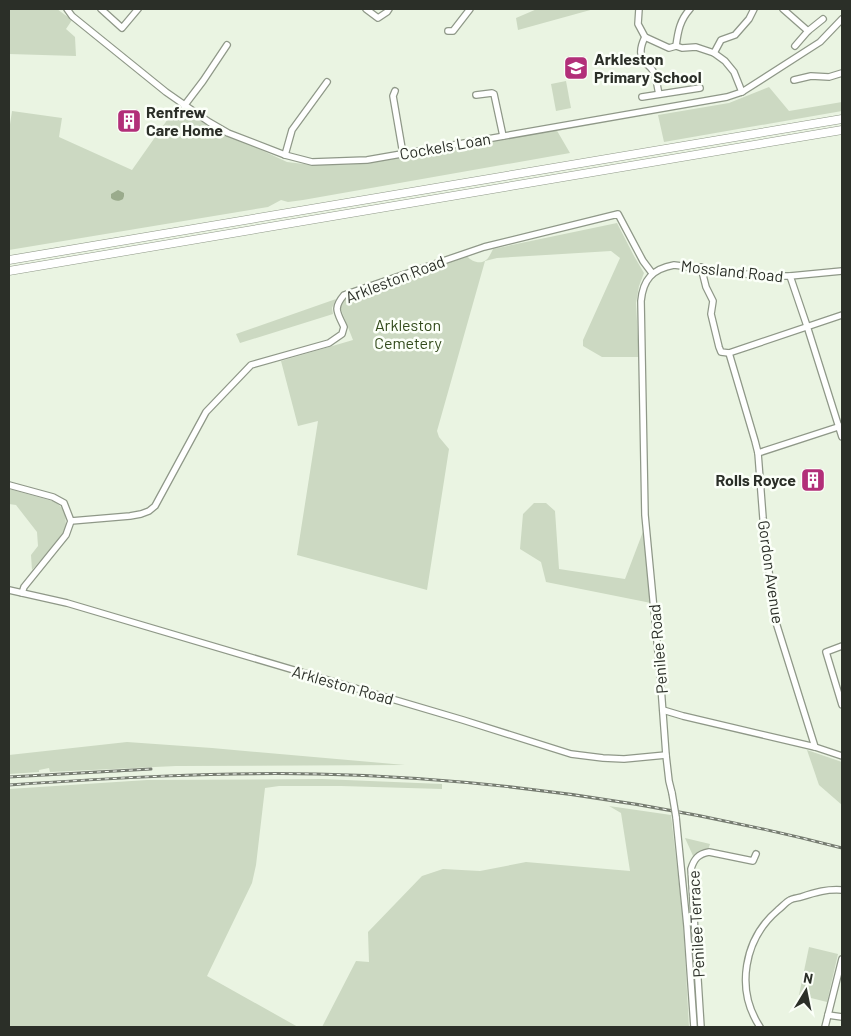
<svg xmlns="http://www.w3.org/2000/svg" width="851" height="1036" viewBox="0 0 851 1036" font-family="Barlow,sans-serif">
<style>
.green{fill:#ccd9c2}
.water{fill:#9aab8c}
.lines{fill:none;stroke-linecap:round;stroke-linejoin:round}
.minor-casing{stroke:#8f9888;stroke-width:8}
.highway-casing{stroke:#8f9888;stroke-width:9}
.minor{stroke:#fff;stroke-width:5.5}
.highway{stroke:#fff;stroke-width:8}
.rail-casing{stroke:#767c71;stroke-width:3}
.rail{stroke:#fbfff8;stroke-width:1;stroke-dasharray:4;stroke-linecap:butt}
.minor-bridge-casing{stroke:#8f9888;stroke-width:8;stroke-linecap:butt}
.minor-bridge{stroke:#fff;stroke-width:5.5}
.labels{text-anchor:middle;stroke-width:5;stroke-linejoin:round;paint-order:stroke}
.poi-label{font-size:16px;font-weight:bold;fill:#2b2f28;stroke:#fbfff8;text-anchor:start}
.street-label{font-size:16px;fill:#2b2f28;stroke:#fbfff8}
.park-label{font-size:16px;fill:#324a1b;stroke:#fbfff8}
</style>
<rect width="100%" height="100%" fill="#eaf4e2"/>
<g class="green">
<polygon points="9,9 57,9 72,20 66,29 75,37 76,56 9,54"/>
<polygon points="537,9 594,9 518,30 516,18"/>
<polygon points="566,81 571,108 556,111 551,84"/>
<polygon points="769,87 789,111 842,102 842,111 664,142 658,115 729,103"/>
<polygon points="177,106 206,124 287,162 312,165 359,164 556,129 570,153 303,200 288,202 281,200 268,207 9,250 9,131 12,111 62,118 59,137 132,170"/>
<path d="M 617,223 L 634,256 L 644,273 L 639,286 L 636,303 L 639,357 L 602,357 L 583,346 L 583,340 L 620,258 L 611,251 L 497,258 L 485,261 L 437,431 L 439,437 L 449,449 L 427,590 L 297,555 L 318,421 L 298,426 L 281,361 L 353,340 L 340,307 L 343,301 L 346,298 L 417,271 L 467,256 C 471,261 480,265 486,260 C 489,258 491,253 493,249 Z"/>
<polygon points="336,299 332,308 333,314 240,343 236,334"/>
<polygon points="9,489 56,502 65,511 66,525 63,535 32,570 31,555 38,546 37,532 16,505 9,504"/>
<polygon points="534,503 546,503 555,511 559,569 625,579 644,529 651,603 546,582 541,562 520,549 523,514"/>
<polygon points="127,742 212,748 405,765 176,766 50,772 49,768 39,770 39,772 9,774 9,755"/>
<polygon points="807,750 842,762 842,805 819,785"/>
<polygon points="322,779 442,784 442,789 341,786 279,786 265,788 256,865 252,883 207,976 298,1027 9,1027 9,789 147,780"/>
<polygon points="609,806 671,815 683,919 689,1027 322,1027 356,961 369,962 368,932 422,876 443,869 480,871 526,862 630,871 621,813"/>
<polygon points="685,838 710,844 708,850 694,858"/>
<polygon points="809,947 838,954 827,1002 799,995"/>
</g>
<path class="water" d="M 118,190 L 124,193 L 124,196 L 123,199 C 119,202 114,201 111,198 L 111,194 Z"/>
<g class="lines">
<defs>
<g id="minor">
<polyline points="67,9 72,16 166,92 209,122 228,133 285,155 312,162 367,160 727,97 742,92 820,42 842,19"/>
<polyline points="101,9 122,28 138,9"/>
<polyline points="366,9 378,18 387,12 389,9"/>
<polyline points="639,9 638,24 645,37 669,48 676,46 682,48 696,47 714,53 725,61 734,72 742,92"/>
<polyline points="783,9 808,31"/>
<polyline points="448,31 453,31 470,9"/>
<path d="M 645,37 C 641,45 638,55 645,62 C 648,66 651,67 653,71 C 657,78 657,87 659,94"/>
<path d="M 676,46 C 678,31 680,20 690,9"/>
<polyline points="795,46 808,31 823,19"/>
<polyline points="714,53 721,40 735,35 749,19 754,9"/>
<polyline points="794,80 811,76 829,77 842,73"/>
<polyline points="395,91 393,96 403,154"/>
<polyline points="476,95 492,93 494,94 503,136"/>
<polyline points="642,97 700,88"/>
<polyline points="184,106 203,81 227,45"/>
<polyline points="285,155 292,130 327,82"/>
<polyline points="701,267 706,287 713,301 711,314 719,347 721,352 729,353 842,315"/>
<polyline points="790,276 807,326 842,437"/>
<polyline points="729,353 755,441 758,453 763,518 774,616 815,747"/>
<polyline points="758,453 841,426"/>
<polyline points="9,485 53,497 64,503 71,521 66,535 24,587 22,593"/>
<path d="M 71,521 L 130,516 L 141,514 L 149,511 L 155,506 L 206,412 L 251,365 L 329,343 L 342,334 L 344,327 C 338,313 332,309 344,295 L 484,247 L 618,214 L 643,261 L 652,273"/>
<polyline points="9,590 67,603 463,720 571,754 603,758 624,759 666,755"/>
<polyline points="842,646 826,652 842,705"/>
<polyline points="663,710 683,716 815,747 842,756"/>
<path d="M 672,793 L 669,781 L 666,755 L 660,673 L 645,515 L 641,301 C 643,280 652,269 674,265 L 761,276 L 790,276 L 842,271"/>
<polyline points="676,817 687,926 694,1027"/>
<polyline points="828,1015 842,1017"/>
<path d="M 701,1027 L 691,869 C 694,859 698,854 709,852 L 753,861 L 756,854"/>
<path d="M 760,1027 C 735,989 744,939 778,910 C 782,907 786,902 790,900 C 793,898 798,898 801,897 C 816,892 827,889 842,890"/>
<polyline points="825,1027 842,959"/>
</g>
<g id="highway">
<polyline points="9,260 842,119"/>
<polyline points="9,271 842,130"/>
</g>
</defs>
<use href="#minor" class="minor-casing"/>
<use href="#highway" class="highway-casing"/>
<use href="#minor" class="minor"/>
<use href="#highway" class="highway"/>
<defs>
<g id="rail">
<polyline points="9,777 151,769"/>
<path d="M 9,785 C 111,778 214,772 317,774 C 494,778 671,804 842,848"/>
</g>
</defs>
<use href="#rail" class="rail-casing"/>
<use href="#rail" class="rail"/>
<defs>
<polyline id="minor-bridge" points="672,793 676,817"/>
</defs>
<use href="#minor-bridge" class="minor-bridge-casing"/>
<use href="#minor-bridge" class="minor-bridge"/>
</g>
<defs>
<symbol id="school-square" viewBox="-11 -11 22 22"><rect x="-9" y="-9" width="18" height="18" rx="4" fill="#b22f79" stroke="#fbfff8"/><path d="M0-5L7-2L0 1L-7-2ZM-4 1L0 2.5L4 1V4Q0 6-4 4Z" fill="#fff"/></symbol>
<symbol id="building-square" viewBox="-11 -11 22 22"><rect x="-9" y="-9" width="18" height="18" rx="4" fill="#b22f79" stroke="#fbfff8"/><path d="M-4-6H4V6H1V3H-1V6H-4ZM-2.5-4.3h1.7v1.8h-1.7ZM.8-4.3h1.7v1.8H.8ZM-2.5-1h1.7V.8h-1.7ZM.8-1h1.7V.8H.8Z" fill="#fff"/></symbol>
</defs>
<g fill-rule="evenodd">
<use href="#school-square" x="562" y="54" width="28" height="28"/>
<use href="#building-square" x="115" y="107" width="28" height="28"/>
<use href="#building-square" x="799" y="466" width="28" height="28"/>
</g>
<g class="labels">
<g class="poi-label">
<text x="594" y="65">Arkleston<tspan x="594" dy="18">Primary School</tspan></text>
<text x="146" y="118">Renfrew<tspan x="146" dy="18">Care Home</tspan></text>
<text x="796" y="486" text-anchor="end">Rolls Royce</text>
</g>
<g class="street-label">
<text transform="translate(445 146) rotate(-10)" y="6">Cockels Loan</text>
<text transform="translate(732 271) rotate(6)" y="6">Mossland Road</text>
<text transform="translate(395 279) rotate(-21)" y="6">Arkleston Road</text>
<text transform="translate(771 572) rotate(82)" y="6">Gordon Avenue</text>
<text transform="translate(658 649) rotate(-95)" y="6">Penilee Road</text>
<text transform="translate(343 685) rotate(16)" y="6">Arkleston Road</text>
<text transform="translate(696 924) rotate(-93)" y="6">Penilee Terrace</text>
</g>
<g class="park-label">
<text x="408" y="331">Arkleston<tspan x="408" dy="18">Cemetery</tspan></text>
</g>
</g>
<rect width="851" height="1036" fill="none" stroke="#2b2f28" stroke-width="20"/>
<g transform="translate(806 991) rotate(10)" stroke="#fbfff8" stroke-width="4" paint-order="stroke">
<path d="M0-4L9 19L0 12L-9 19Z" fill="#2b2f28"/>
<text y="-8" font-size="14" font-weight="bold" text-anchor="middle" fill="#2b2f28">N</text>
</g>
</svg>
